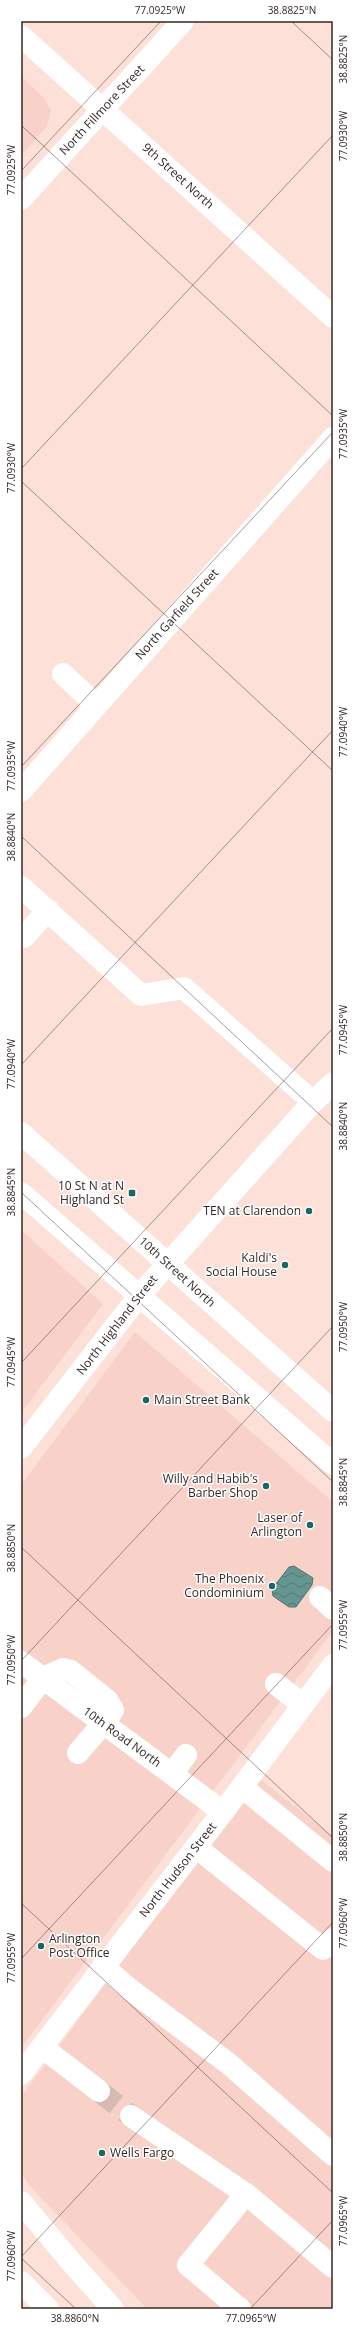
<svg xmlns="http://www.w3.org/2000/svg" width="354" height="2330" viewBox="0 0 354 2330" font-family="'Open Sans',sans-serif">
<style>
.built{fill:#f8d2c9}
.water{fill:url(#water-waves);stroke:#557470}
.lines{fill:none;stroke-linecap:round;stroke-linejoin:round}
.minor-tunnel{stroke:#d5bbb4;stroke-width:22;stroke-dasharray:22 11;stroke-linecap:butt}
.minor{stroke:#fff;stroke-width:22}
.major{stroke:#fff;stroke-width:22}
.ticks{fill:none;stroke:#332825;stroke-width:1;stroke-opacity:0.45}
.poi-dot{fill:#1c6762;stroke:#fff;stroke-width:1.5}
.labels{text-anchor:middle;stroke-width:3;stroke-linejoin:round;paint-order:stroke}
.street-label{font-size:12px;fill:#332825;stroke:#fff}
.poi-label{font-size:12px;fill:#332825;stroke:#fff;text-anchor:end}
.neatline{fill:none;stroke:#332825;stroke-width:1.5}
.ticks-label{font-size:10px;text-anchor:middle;fill:#332825}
</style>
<defs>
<pattern id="water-waves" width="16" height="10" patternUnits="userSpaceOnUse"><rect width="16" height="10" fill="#649590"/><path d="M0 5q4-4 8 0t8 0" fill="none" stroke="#537a75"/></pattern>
</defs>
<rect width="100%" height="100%" fill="#fde0d8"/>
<g class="built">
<polygon points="21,76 44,98 51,111 47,126 21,156"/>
<polygon points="21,1230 103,1304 21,1413"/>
<polygon points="135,1332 333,1502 333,1631 21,2048 21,1485"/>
<polygon points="259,1778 333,1836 333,2309 147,2309 28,2184 21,2171 21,2097"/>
</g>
<polygon class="water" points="294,1566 313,1578 312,1585 296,1607 289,1607 273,1596 272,1589 289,1567"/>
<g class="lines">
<polyline class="minor-tunnel" points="99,2091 131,2116"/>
<g class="minor">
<polyline points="21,36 333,317"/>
<polyline points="21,199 183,21"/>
<polyline points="63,674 96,705"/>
<polyline points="21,791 333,438"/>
<polyline points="21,887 141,995 184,988 313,1102"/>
<polyline points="24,937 48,910"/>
<polyline points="21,1448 139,1296 313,1102 333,1083"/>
<polyline points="320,1597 333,1609"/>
<polyline points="21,1662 223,1812"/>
<polyline points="276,1684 303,1705"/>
<path d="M 21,1707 L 43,1678 L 63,1669 L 71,1671 L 107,1700 L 113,1710 C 111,1716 84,1745 78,1753"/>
<polyline points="172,1774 186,1755"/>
<polyline points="242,1787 333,1861"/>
<polyline points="196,1847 323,1949 333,1939"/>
<polyline points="103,1966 127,1987 229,2064 333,2155"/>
<polyline points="42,2047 99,2091"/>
<polyline points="21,2074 223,1812 333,1665"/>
<polyline points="131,2116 246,2194"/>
<polyline points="240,2309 188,2265 246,2194 333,2267"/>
</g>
<g class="major">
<polyline points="21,1133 333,1411"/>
<polyline points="21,1193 333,1464"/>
<polyline points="21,2202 72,2263 113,2309"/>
<polyline points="21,2282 48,2309"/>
</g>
</g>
<path class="ticks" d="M 291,21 L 333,60M 21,125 L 333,416M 21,171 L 161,21M 21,469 L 333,135M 21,481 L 333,771M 21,767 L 333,432M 21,836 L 333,1127M 21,1065 L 333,730M 21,1192 L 333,1482M 21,1363 L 333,1028M 21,1547 L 333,1838M 21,1661 L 333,1326M 21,1903 L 333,2193M 21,1959 L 333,1624M 21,2257 L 333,1922M 21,2258 L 76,2309M 250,2309 L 333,2220"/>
<g class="poi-dot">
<rect x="128" y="1189" width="8" height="8" rx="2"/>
<circle cx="309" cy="1211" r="4"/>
<circle cx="285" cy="1265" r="4"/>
<circle cx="146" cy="1400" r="4"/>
<circle cx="266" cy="1486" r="4"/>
<circle cx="310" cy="1525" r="4"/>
<circle cx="272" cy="1586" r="4"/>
<circle cx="41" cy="1946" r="4"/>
<circle cx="102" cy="2153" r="4"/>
</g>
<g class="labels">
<g class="street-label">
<text transform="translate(102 110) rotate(-47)" y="4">North Fillmore Street</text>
<text transform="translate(178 176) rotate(42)" y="4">9th Street North</text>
<text transform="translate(177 614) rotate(-48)" y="4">North Garfield Street</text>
<text transform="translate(177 1272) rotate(42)" y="4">10th Street North</text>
<text transform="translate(117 1325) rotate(-52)" y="4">North Highland Street</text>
<text transform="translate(122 1737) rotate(36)" y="4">10th Road North</text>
<text transform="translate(178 1870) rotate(-52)" y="4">North Hudson Street</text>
</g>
<g class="poi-label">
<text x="124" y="1190">10 St N at N<tspan x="124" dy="14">Highland St</tspan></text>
<text x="301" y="1215">TEN at Clarendon</text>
<text x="277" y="1262">Kaldi's<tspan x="277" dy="14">Social House</tspan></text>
<text x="154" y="1404" text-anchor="start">Main Street Bank</text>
<text x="258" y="1483">Willy and Habib's<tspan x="258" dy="14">Barber Shop</tspan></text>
<text x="302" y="1522">Laser of<tspan x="302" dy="14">Arlington</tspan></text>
<text x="264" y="1583">The Phoenix<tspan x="264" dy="14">Condominium</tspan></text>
<text x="49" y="1943" text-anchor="start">Arlington<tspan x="49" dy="14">Post Office</tspan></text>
<text x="110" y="2157" text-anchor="start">Wells Fargo</text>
</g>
</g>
<rect width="354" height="2330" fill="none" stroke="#ffffff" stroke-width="44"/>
<rect x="22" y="22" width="310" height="2286" class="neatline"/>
<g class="ticks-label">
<text x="160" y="14">77.0925°W</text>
<text x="292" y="14">38.8825°N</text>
<text transform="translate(343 59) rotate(-90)" y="4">38.8825°N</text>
<text transform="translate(343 136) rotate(-90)" y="4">77.0930°W</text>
<text transform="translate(11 170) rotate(-90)" y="4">77.0925°W</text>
<text transform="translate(343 434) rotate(-90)" y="4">77.0935°W</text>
<text transform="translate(11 468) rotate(-90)" y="4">77.0930°W</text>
<text transform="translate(343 732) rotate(-90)" y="4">77.0940°W</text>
<text transform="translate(11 766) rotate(-90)" y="4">77.0935°W</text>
<text transform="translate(11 837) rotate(-90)" y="4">38.8840°N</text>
<text transform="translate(343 1030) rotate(-90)" y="4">77.0945°W</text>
<text transform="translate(11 1064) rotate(-90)" y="4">77.0940°W</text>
<text transform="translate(343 1126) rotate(-90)" y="4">38.8840°N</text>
<text transform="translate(11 1192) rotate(-90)" y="4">38.8845°N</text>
<text transform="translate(343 1327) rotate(-90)" y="4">77.0950°W</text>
<text transform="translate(11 1362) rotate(-90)" y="4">77.0945°W</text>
<text transform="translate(343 1482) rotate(-90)" y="4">38.8845°N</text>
<text transform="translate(11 1548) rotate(-90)" y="4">38.8850°N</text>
<text transform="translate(343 1625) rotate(-90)" y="4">77.0955°W</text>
<text transform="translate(11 1660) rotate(-90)" y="4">77.0950°W</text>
<text transform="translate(343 1837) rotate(-90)" y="4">38.8850°N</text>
<text transform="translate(343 1923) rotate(-90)" y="4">77.0960°W</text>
<text transform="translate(11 1958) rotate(-90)" y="4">77.0955°W</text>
<text transform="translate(343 2221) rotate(-90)" y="4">77.0965°W</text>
<text transform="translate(11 2256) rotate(-90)" y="4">77.0960°W</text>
<text x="75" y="2322">38.8860°N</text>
<text x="251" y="2322">77.0965°W</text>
</g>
</svg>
